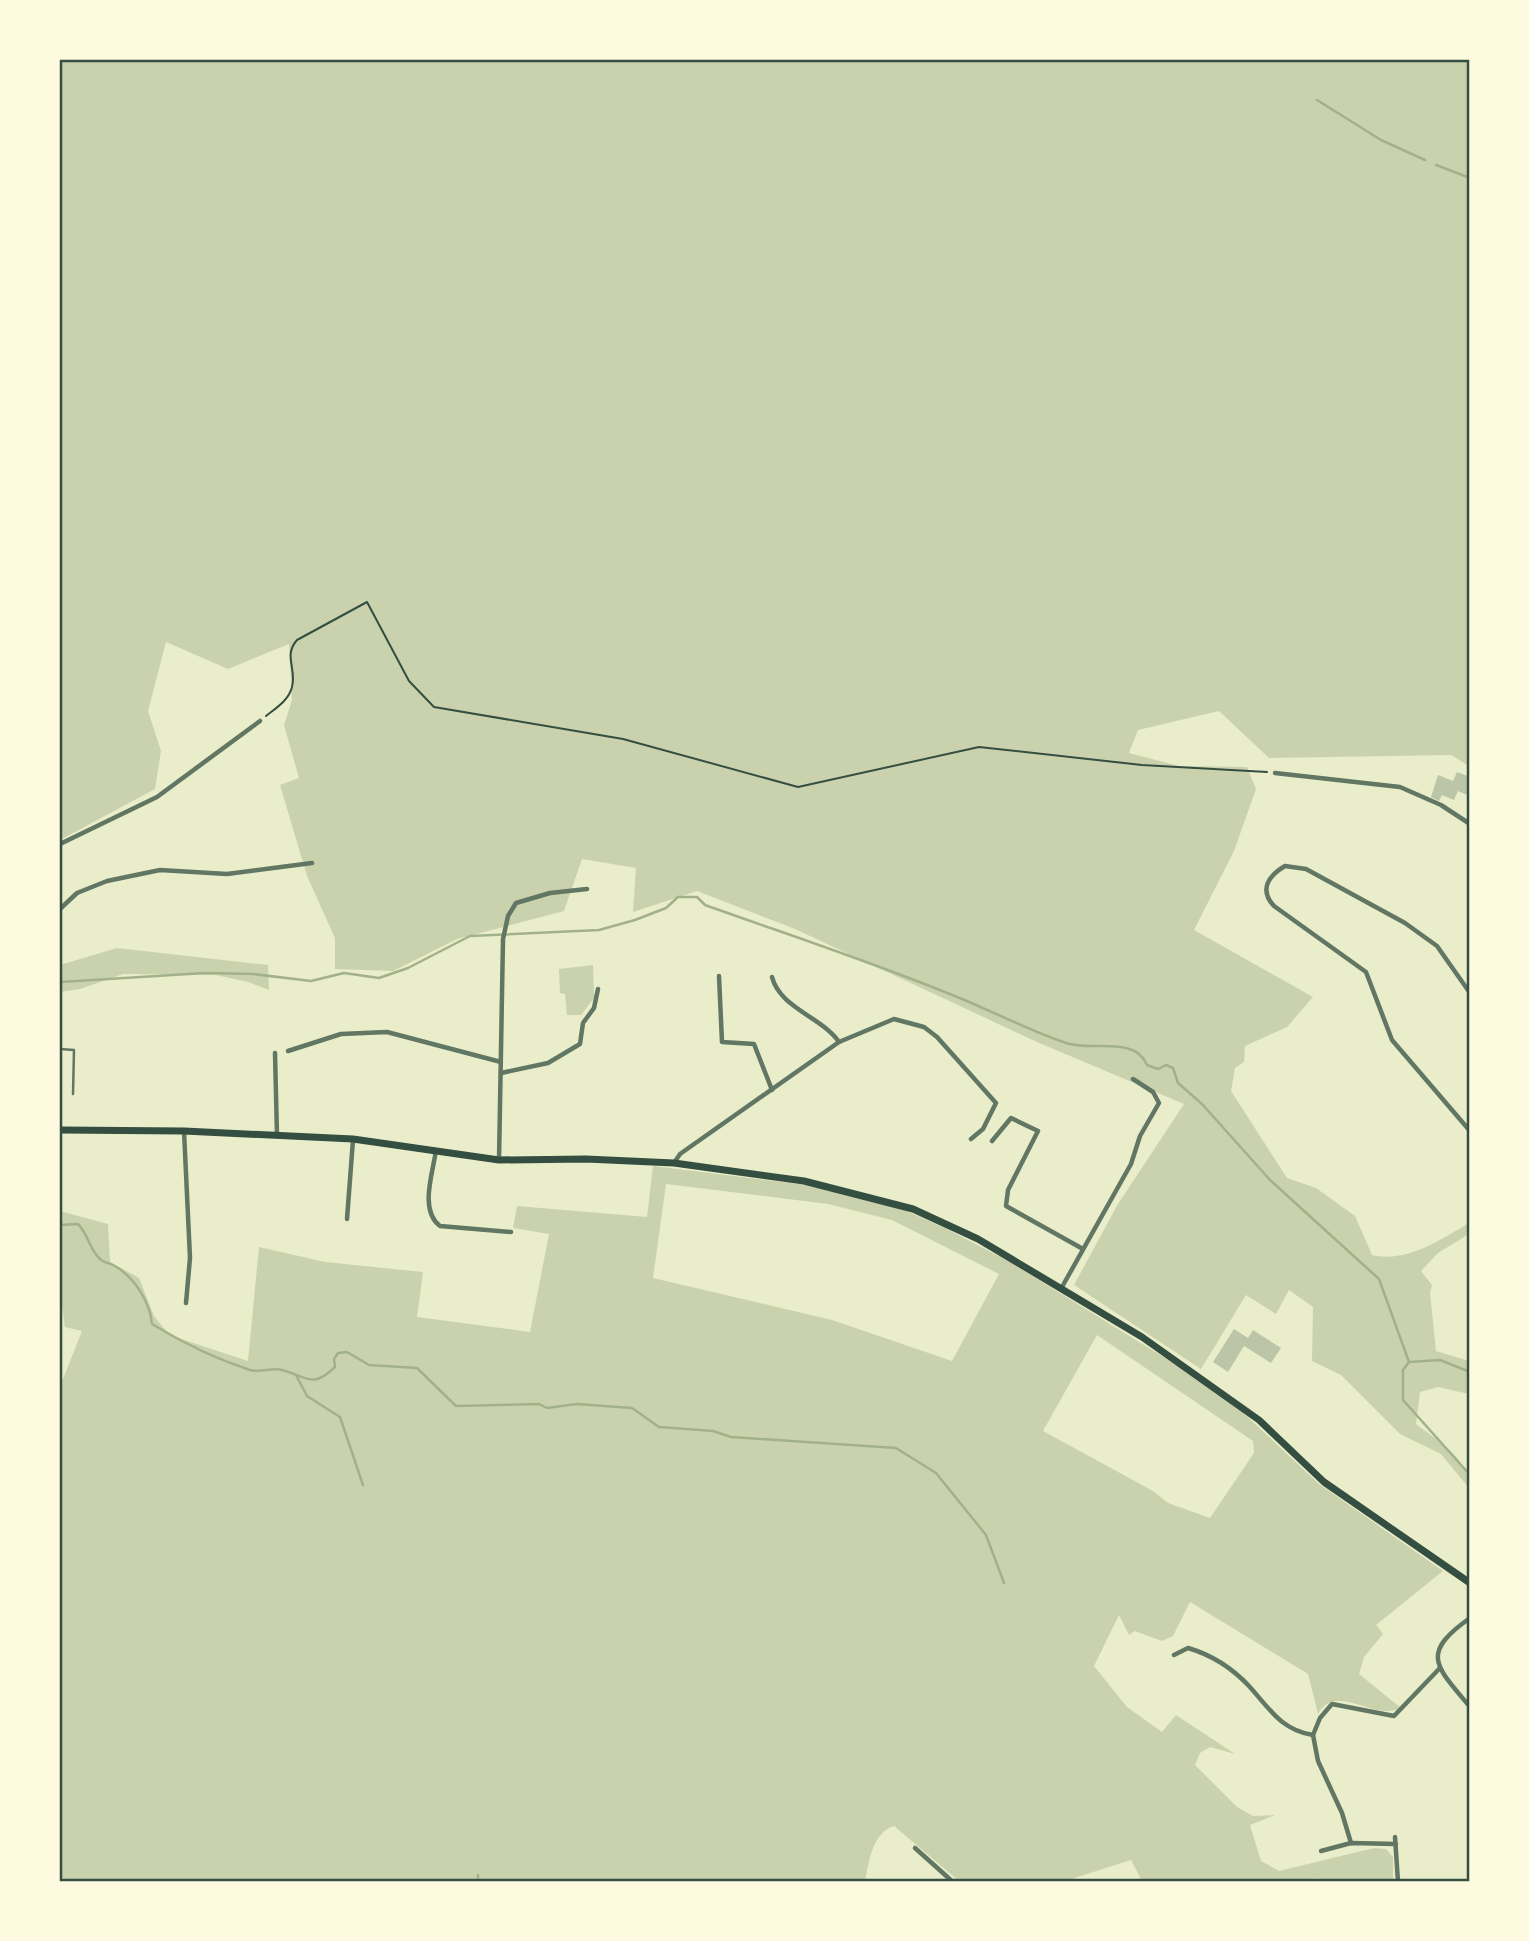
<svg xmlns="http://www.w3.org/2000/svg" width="1529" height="1941" viewBox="0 0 1529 1941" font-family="Mulish,sans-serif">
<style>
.green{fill:#cad2ad;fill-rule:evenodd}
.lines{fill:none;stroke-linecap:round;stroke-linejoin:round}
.stream{stroke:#a3b18a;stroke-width:2.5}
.building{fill:#bcc5a7}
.path{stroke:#344e41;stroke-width:2}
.service{stroke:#617663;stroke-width:2.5}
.minor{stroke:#617663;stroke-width:4.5}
.secondary{stroke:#344e41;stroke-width:7}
.neatline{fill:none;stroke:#344e41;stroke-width:2.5}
</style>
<rect width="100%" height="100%" fill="#e9edc9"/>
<g class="green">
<path d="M 60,60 L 1469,60 L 1469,766 L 1451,755 L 1269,758 L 1219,711 L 1138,730 L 1129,753 L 1179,766 L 1247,767 L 1256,789 L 1234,851 L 1194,930 L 1313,997 L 1287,1027 L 1245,1046 L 1244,1062 L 1235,1068 L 1231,1091 L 1287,1178 L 1316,1188 L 1355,1216 L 1372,1255 C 1407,1263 1440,1240 1469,1223 L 1469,1234 L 1438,1253 L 1421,1271 L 1432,1285 L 1430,1293 L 1436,1351 L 1469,1361 L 1469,1394 L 1438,1387 L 1420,1392 L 1416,1424 C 1438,1441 1469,1458 1469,1488 L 1441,1454 L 1400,1434 L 1341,1375 L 1312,1361 L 1313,1307 L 1289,1290 L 1276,1314 L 1246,1295 L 1201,1369 L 1074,1285 L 1118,1204 L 1184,1104 L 1037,1042 L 795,929 L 697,891 L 633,912 L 636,868 L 582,859 L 564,911 L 457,939 L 393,971 L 335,969 L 335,938 L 307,876 L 280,785 L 299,778 L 284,725 L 292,700 L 289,644 L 228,669 L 166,642 L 148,711 L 161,751 L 155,789 L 60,840 Z"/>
<polygon points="117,948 268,965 269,990 248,982 216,975 123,974 80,989 60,992 60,965"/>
<polygon points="593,965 594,998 581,1015 567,1015 565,994 560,993 559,969"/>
<path d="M 653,1166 L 807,1185 L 902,1209 L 945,1228 L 1008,1261 L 1186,1371 L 1237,1407 L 1319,1484 L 1443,1571 L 1376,1625 L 1383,1634 L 1364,1657 L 1359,1674 L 1401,1708 C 1373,1722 1336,1681 1318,1714 L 1308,1674 L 1190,1602 L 1173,1636 L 1162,1641 L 1135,1631 L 1129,1635 L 1119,1615 L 1094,1666 L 1127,1707 L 1162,1732 L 1176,1715 L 1235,1754 L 1210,1747 L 1200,1753 L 1195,1765 L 1237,1807 L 1253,1816 L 1275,1815 L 1250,1825 L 1261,1861 L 1279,1871 L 1374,1848 L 1386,1849 L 1393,1857 L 1393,1881 L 1318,1881 L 1314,1878 L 1308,1882 L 1142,1881 L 1131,1860 L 1065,1881 L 959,1881 L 894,1826 C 872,1833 869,1862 865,1881 L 60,1881 L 60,1379 L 63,1379 L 82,1331 L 65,1327 L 60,1292 L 60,1211 L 108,1224 L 110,1262 L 139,1278 L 154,1316 L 169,1335 L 248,1361 L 259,1247 L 325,1262 L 423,1272 L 417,1317 L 530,1332 L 549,1234 L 513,1228 L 517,1206 L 647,1217 ZM 666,1184 L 828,1204 L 892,1220 L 999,1274 L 952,1361 L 832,1320 L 653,1278 ZM 1097,1335 L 1253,1441 L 1254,1453 L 1210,1518 L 1168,1503 L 1153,1491 L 1043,1431 Z"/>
</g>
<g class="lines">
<g class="stream">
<polyline points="1317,100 1381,140 1425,160"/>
<polyline points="1436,165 1470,178"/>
<path d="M 60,982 L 205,973 L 253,974 L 311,981 L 344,973 L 379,978 L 408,968 L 470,936 L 599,930 L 635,920 L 666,908 L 678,897 L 697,897 L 705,905 C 789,935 875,963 957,997 C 994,1012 1028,1030 1066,1043 C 1091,1052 1135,1035 1147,1065 L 1158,1069 L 1166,1065 L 1173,1068 L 1178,1083 L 1202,1104 L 1270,1180 L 1379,1279 L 1409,1362 L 1403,1370 L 1403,1400 L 1470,1475"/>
<path d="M 60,1225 L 78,1224 C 88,1234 89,1248 99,1258 C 103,1263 107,1262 113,1265 C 134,1276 150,1302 152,1324 C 183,1343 216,1359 250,1370 C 261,1373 272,1367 282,1370 C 308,1377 312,1389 335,1367 L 334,1359 L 338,1353 L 347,1352 L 369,1365 L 417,1368 L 456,1406 L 539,1404 L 547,1408 L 577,1404 L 632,1408 L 659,1427 L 713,1431 L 731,1437 L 896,1448 L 936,1473 L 986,1535 L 1004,1583"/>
<polyline points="1409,1362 1440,1360 1470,1372"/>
<polyline points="296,1375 307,1396 340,1417 363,1485"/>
<polyline points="478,1882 478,1875"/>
</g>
</g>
<g class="building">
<polygon points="1457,772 1470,777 1467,795 1458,791 1454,800 1442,795 1439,801 1431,797 1438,775 1453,781"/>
<polygon points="1234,1329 1248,1338 1253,1330 1281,1348 1271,1363 1244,1346 1228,1372 1213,1362"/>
</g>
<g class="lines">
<path class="path" d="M 266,716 C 276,708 289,700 292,687 C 297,669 283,656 297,640 L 367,602 L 409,681 L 434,707 L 623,739 L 798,787 L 979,747 L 1142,765 L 1267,772"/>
<polyline class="service" points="60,1049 74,1050 73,1094"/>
<g class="minor">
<polyline points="1275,773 1400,787 1441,805 1470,824"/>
<polyline points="60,844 157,797 260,721"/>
<polyline points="60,909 77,893 107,881 160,870 227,874 312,863"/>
<polyline points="719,976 722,1042 754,1044 772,1090"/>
<path d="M 772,977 C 780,1008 822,1017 839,1042"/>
<path d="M 1470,993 L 1437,946 L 1405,923 L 1306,869 L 1285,866 C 1268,876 1259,890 1274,906 L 1366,972 L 1392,1040 L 1470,1131"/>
<polyline points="288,1051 341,1034 387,1032 501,1062"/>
<polyline points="275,1053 277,1136"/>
<polyline points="501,1073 548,1063 580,1044 583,1023 594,1008 598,989"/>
<polyline points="184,1131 190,1258 186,1303"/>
<polyline points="992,1141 1011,1118 1038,1131 1008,1190 1006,1206 1083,1249"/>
<path d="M 436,1150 C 433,1173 419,1210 440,1226 L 511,1232"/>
<polyline points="499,1160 503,939 508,916 516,903 550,893 587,889"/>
<polyline points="674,1163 680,1154 839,1042 894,1019 924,1027 937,1037 996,1103 983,1129 971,1139"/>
<polyline points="347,1219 353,1140"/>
<polyline points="1062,1287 1131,1164 1140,1136 1159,1103 1153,1092 1133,1079"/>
<path d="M 1470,1618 C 1419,1654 1436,1666 1470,1707"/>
<path d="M 1174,1655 L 1188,1648 C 1212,1655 1232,1668 1249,1686 C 1269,1708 1281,1730 1313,1735"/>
<polyline points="1395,1837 1398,1882"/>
<polyline points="1351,1843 1342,1813 1318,1761 1313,1735 1320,1718 1332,1704 1394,1716 1439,1669"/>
<polyline points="915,1848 953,1882"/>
<polyline points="1321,1851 1351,1843 1396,1844"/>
</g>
<polyline class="secondary" points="60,1130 184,1131 353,1139 499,1160 586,1159 674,1163 804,1181 913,1209 978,1239 1142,1337 1259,1420 1324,1482 1470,1583"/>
</g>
<rect width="1529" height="1941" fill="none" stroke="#fefae0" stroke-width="122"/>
<rect x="61" y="61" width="1407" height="1819" class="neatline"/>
</svg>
